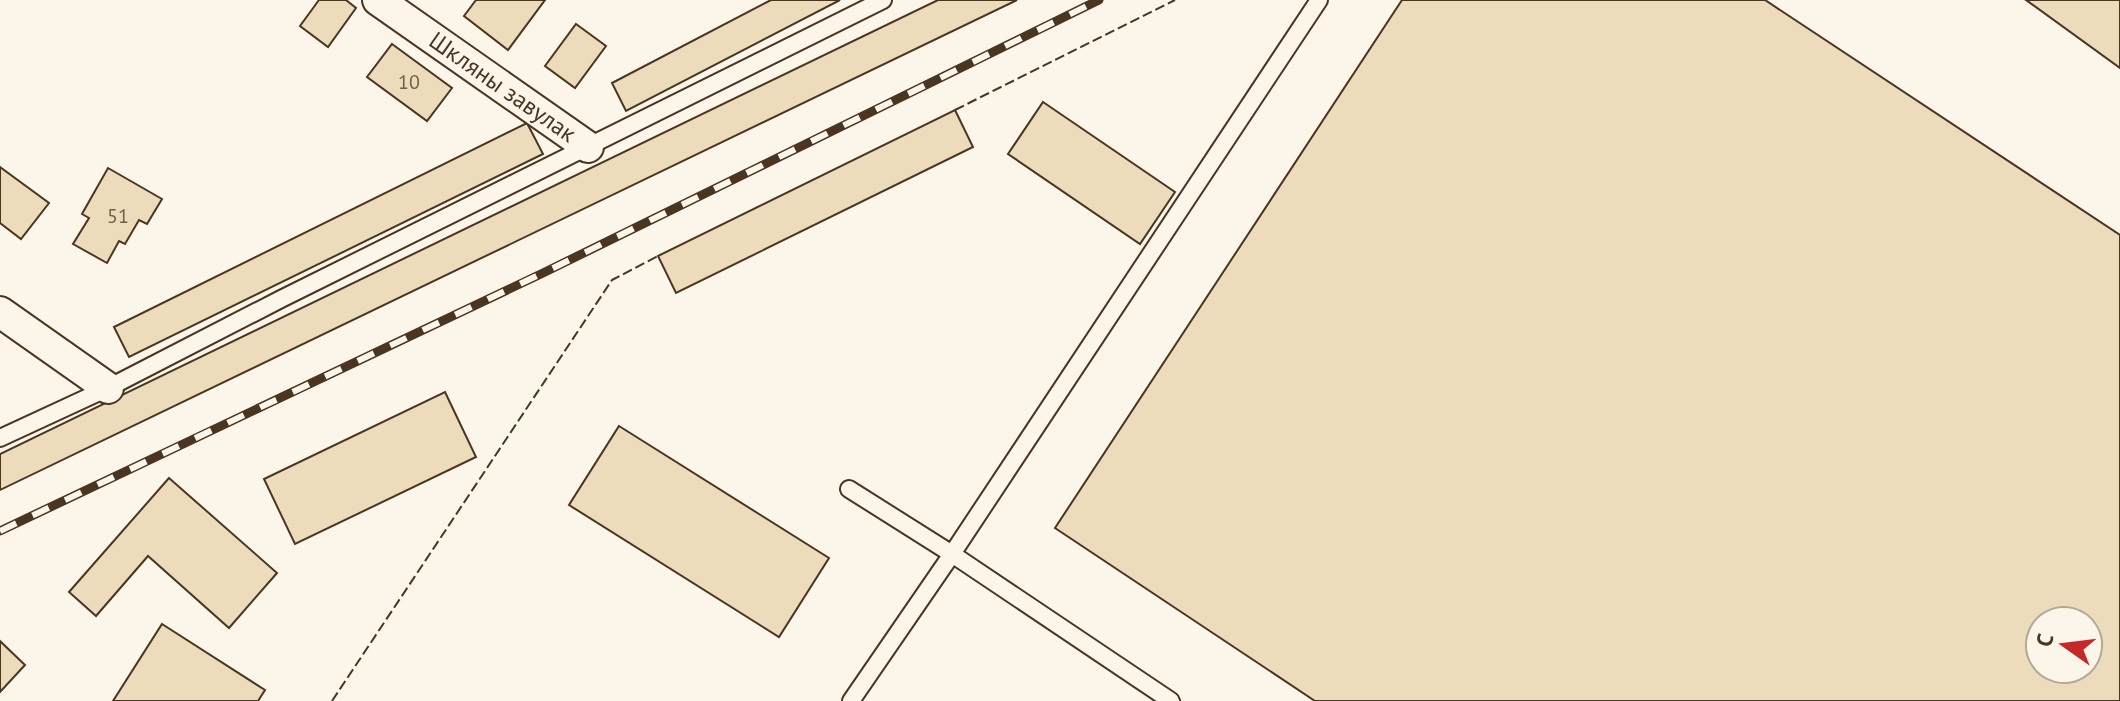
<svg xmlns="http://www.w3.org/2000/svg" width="2120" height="701" viewBox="0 0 2120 701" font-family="'PT Sans',sans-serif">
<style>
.building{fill:#ecdcbc;stroke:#4a3520;stroke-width:2;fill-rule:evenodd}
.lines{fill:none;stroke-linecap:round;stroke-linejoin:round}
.lane-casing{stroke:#4a3520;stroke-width:20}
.street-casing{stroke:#4a3520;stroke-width:34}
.lane{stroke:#fbf6e9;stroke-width:16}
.street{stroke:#fbf6e9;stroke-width:30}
.rail-casing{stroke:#4a3520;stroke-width:9}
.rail{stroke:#fbf6e9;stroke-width:6;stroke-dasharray:18;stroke-linecap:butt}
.fence{stroke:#4a3520;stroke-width:2;stroke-dasharray:10 4;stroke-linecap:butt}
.labels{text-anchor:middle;stroke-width:6;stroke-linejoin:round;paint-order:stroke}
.number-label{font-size:20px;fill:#725f47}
.street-label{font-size:24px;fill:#4a3520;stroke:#fbf6e9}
</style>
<rect width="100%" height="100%" fill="#fbf6e9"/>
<g class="building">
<polygon points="319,0 346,0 356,8 328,47 300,26"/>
<polygon points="476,0 545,0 508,50 464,16"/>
<polygon points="771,0 840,0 626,111 612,83"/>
<polygon points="938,0 1017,0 0,490 0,454"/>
<path d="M 1402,0 L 1765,0 L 2120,235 L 2120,701 L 1315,701 L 1055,528 ZM 2040,621 L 2088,621 L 2088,669 L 2040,669 Z"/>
<polygon points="2026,0 2120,0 2120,68"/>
<polygon points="576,24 606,46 575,88 545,66"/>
<polygon points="392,44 452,88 427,121 367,77"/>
<polygon points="1043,102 1175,192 1140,244 1008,154"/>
<polygon points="955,110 973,147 676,293 658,256"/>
<polygon points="527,123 543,154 129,357 114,327"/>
<polygon points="0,167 49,203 21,239 0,223"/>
<polygon points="108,168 162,199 147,224 139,220 125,244 119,241 107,263 73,244 89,218 82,214"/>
<polygon points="445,392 476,457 295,544 264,479"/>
<polygon points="619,426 829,558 779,637 569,505"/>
<polygon points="169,478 277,573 229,628 148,556 96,616 69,592"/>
<polygon points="162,624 265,690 258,701 113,701"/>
<polygon points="0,641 25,665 0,692"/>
</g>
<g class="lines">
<defs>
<g id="lane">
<polyline points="0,438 108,388 281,299 883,0"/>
<polyline points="849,489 952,554 1171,701"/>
<polyline points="851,701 952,554 1319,0"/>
</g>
<g id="street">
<path id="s1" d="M 378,0 L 588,147"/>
<polyline points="0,312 108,388"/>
</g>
</defs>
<use href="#lane" class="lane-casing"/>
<use href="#street" class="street-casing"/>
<use href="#lane" class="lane"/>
<use href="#street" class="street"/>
<defs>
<polyline id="rail" points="0,531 543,273 1099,0"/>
</defs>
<use href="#rail" class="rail-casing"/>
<use href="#rail" class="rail"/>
<g class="fence">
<polyline points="955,110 1175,0"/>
<polyline points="332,701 612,280 658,256"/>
</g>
</g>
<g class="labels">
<g class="number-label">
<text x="409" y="89">10</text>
<text x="118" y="223">51</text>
</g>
<g class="street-label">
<text dy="8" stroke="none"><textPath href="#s1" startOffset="152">Шкляны завулак</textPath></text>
</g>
</g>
<g transform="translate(2064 645) rotate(284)"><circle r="38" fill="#fbf6e9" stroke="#b4a999" stroke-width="2"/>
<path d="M0-6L14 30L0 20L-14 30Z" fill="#c62828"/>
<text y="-12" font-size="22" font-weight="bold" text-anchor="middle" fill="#4a3520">С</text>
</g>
</svg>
